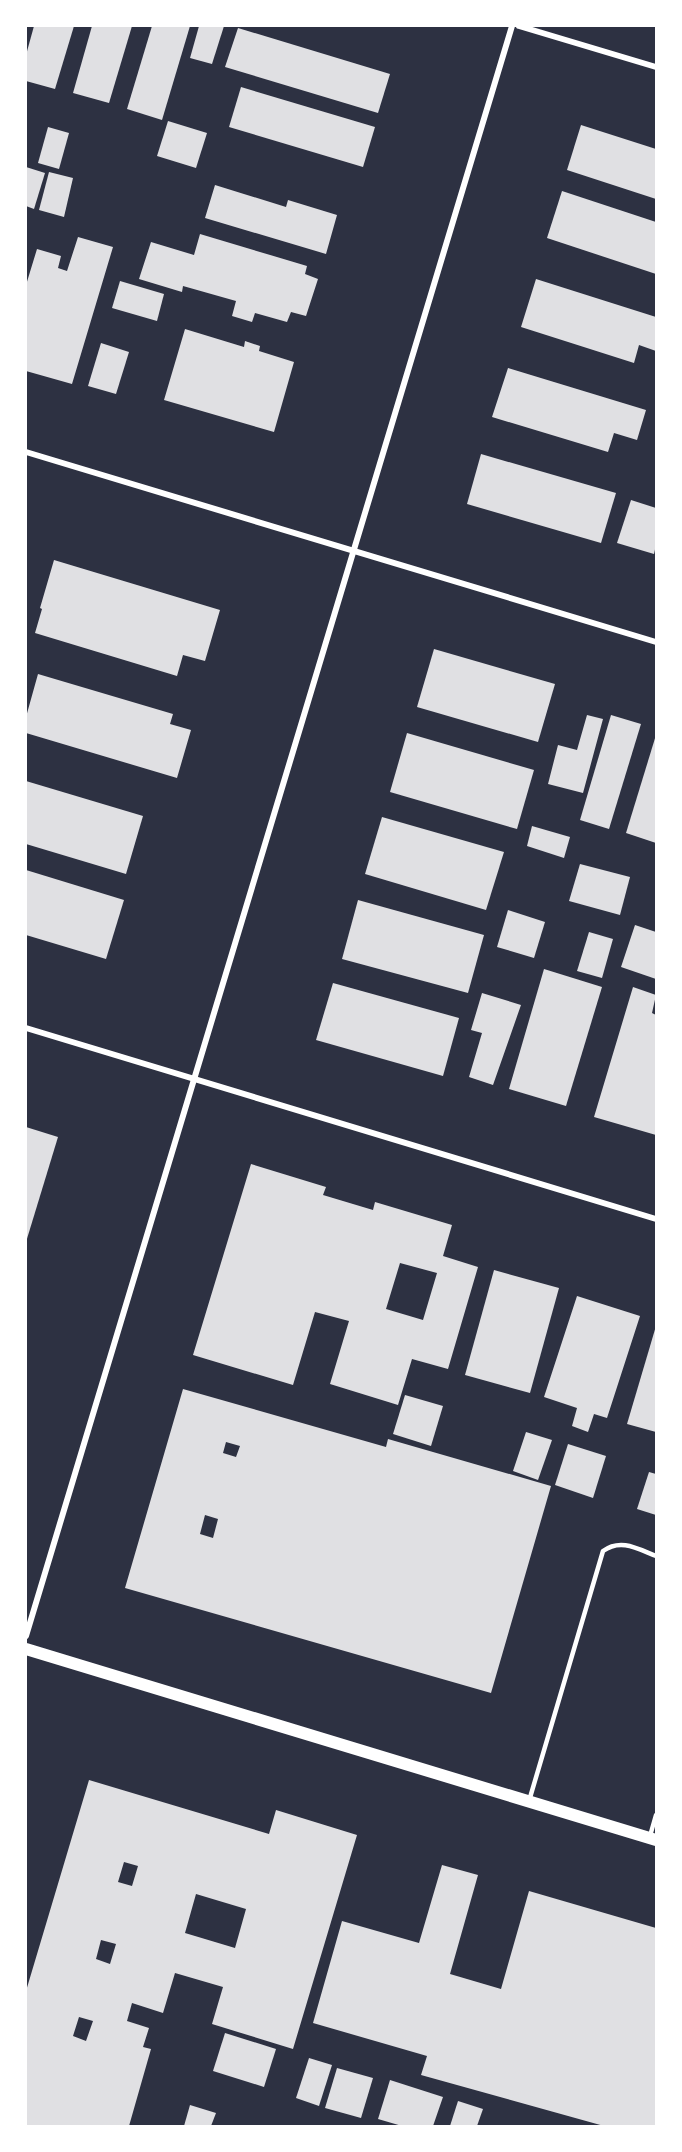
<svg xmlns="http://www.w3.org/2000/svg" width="682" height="2152" viewBox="0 0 682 2152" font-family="Poppins,sans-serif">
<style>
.building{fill:#e0e0e3;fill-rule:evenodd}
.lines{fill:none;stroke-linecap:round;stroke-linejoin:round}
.service{stroke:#fff;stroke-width:4.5}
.minor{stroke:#fff;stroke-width:6}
.secondary{stroke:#fff;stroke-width:12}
</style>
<rect width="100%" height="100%" fill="#2d3142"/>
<g class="building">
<polygon points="34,26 74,26 55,89 26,81 26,55"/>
<polygon points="92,26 132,26 109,103 73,93"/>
<polygon points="152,26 190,26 162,120 127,109"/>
<polygon points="199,26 224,26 212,64 190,58"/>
<polygon points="238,28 390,74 378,113 225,67"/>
<polygon points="241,87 375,127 363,167 229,127"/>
<polygon points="168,121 207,133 196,168 157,156"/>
<polygon points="581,125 656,149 656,199 567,170"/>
<polygon points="48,127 69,133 59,169 38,163"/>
<polygon points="26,167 45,173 34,209 26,206"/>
<polygon points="49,172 73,178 64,217 39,210"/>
<polygon points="215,185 286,207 288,200 337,215 326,254 205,218"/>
<polygon points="562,191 656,222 656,274 547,238"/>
<polygon points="200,234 307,266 305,274 318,279 306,316 291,312 287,322 255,313 252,322 232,316 236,301 183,286 182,292 139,279 151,242 194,255"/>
<polygon points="78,237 113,247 72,384 26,371 26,285 37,249 61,256 58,268 67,271"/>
<polygon points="536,279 656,317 656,351 639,345 634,363 521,327"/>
<polygon points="120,281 164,294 157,321 112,308"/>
<polygon points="185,329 244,347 245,341 260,346 259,351 294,362 274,432 164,400"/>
<polygon points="101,343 129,352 116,394 88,386"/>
<polygon points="508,368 646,410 637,440 614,433 608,452 492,417"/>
<polygon points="481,454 616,493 601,543 467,504"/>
<polygon points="631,500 656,508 656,545 654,554 617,543"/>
<polygon points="54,560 220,610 205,661 183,655 177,676 35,633 42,609 40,608"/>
<polygon points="434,649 555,684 538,742 417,707"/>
<polygon points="38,674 173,714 170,724 191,730 177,778 26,733 26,717"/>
<polygon points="587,715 603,719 583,793 548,784 558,745 577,750"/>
<polygon points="611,715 641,724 609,829 580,820"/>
<polygon points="407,733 534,770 517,829 390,792"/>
<polygon points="656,735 656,843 626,833"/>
<polygon points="26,781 143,816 126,874 26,844"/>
<polygon points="382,817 504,852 486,910 365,874"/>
<polygon points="532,826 570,837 564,858 527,846"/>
<polygon points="580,864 630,877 620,915 569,901"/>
<polygon points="26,870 124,900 106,959 26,935"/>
<polygon points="358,900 484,935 468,993 342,959"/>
<polygon points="508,910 545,922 534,958 497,947"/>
<polygon points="635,925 656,932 656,979 621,967"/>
<polygon points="589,932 613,939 602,978 577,971"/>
<polygon points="544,969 602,987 566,1106 509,1089"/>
<polygon points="333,983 459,1018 443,1076 316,1040"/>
<polygon points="633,987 656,995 652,1013 656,1015 656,1135 594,1117"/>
<polygon points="482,993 521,1005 493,1085 469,1077 482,1033 471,1030"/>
<polygon points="26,1127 58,1137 26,1242"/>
<path d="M 251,1164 L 326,1187 L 323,1195 L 373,1210 L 375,1202 L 452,1225 L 443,1256 L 478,1267 L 448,1369 L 412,1359 L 398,1405 L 330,1384 L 349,1321 L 315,1312 L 293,1385 L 193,1355 ZM 400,1263 L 437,1273 L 423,1320 L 386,1309 Z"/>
<polygon points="494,1270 559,1288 530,1393 465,1375"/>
<polygon points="577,1296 640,1316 607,1418 594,1414 588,1432 572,1426 577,1408 544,1397"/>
<polygon points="656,1326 656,1432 627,1424"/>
<path d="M 183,1389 L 386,1447 L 388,1439 L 551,1486 L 491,1693 L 125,1588 ZM 226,1442 L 240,1446 L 236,1457 L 223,1453 ZM 205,1515 L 218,1519 L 213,1538 L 200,1534 Z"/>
<polygon points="405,1395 443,1406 431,1446 393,1434"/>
<polygon points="526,1432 552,1440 538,1480 513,1471"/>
<polygon points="568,1444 606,1456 593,1498 555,1485"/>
<polygon points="649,1472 656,1474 656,1515 637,1509"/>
<path d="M 89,1780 L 269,1834 L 276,1810 L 357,1835 L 293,2049 L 212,2024 L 223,1987 L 175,1973 L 163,2013 L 132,2003 L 127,2021 L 149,2028 L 143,2047 L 151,2049 L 129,2126 L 26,2126 L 26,1991 ZM 124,1862 L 138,1866 L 132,1886 L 118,1882 ZM 196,1894 L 246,1909 L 235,1948 L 185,1933 ZM 101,1940 L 116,1944 L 110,1964 L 96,1959 ZM 79,2017 L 93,2021 L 86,2041 L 73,2036 Z"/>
<polygon points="442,1865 478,1875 450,1974 501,1989 529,1891 656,1928 656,2126 604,2126 421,2075 427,2056 313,2023 342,1921 419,1943"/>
<polygon points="225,2033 276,2049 264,2087 213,2071"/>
<polygon points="309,2058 332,2065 319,2106 296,2098"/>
<polygon points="337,2068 373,2078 361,2118 325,2108"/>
<polygon points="390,2080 443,2097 433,2126 402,2126 378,2119"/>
<polygon points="458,2101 483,2109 477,2126 450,2126"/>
<polygon points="190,2105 216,2113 211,2126 184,2126"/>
</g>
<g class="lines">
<g class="service">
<path d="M 529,1801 L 603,1551 C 621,1538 638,1549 656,1556"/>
<polyline points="650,1836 656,1815"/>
</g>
<g class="minor">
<polyline points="519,26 656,67"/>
<polyline points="26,452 656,642"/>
<polyline points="26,1028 656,1219"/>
<polyline points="26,1636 512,26"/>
</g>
<polyline class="secondary" points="26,1649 656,1840"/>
</g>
<rect width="682" height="2152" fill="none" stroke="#ffffff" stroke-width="54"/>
</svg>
